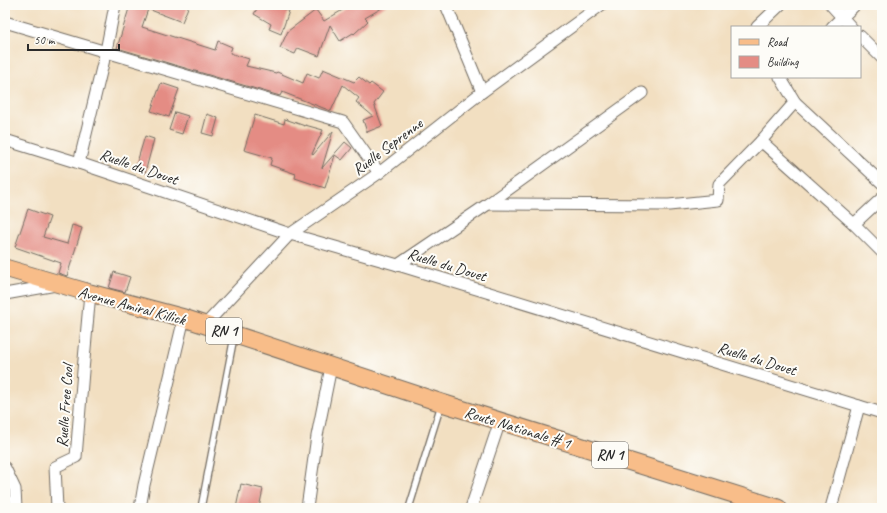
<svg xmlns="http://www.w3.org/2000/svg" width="887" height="513" viewBox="0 0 887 513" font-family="Caveat,sans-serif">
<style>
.building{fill:#e48c84}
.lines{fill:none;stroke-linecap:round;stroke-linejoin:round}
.lane-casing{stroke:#716a60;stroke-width:8}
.street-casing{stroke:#716a60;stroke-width:13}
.primary-casing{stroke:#716a60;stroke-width:19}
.lane{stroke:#fff;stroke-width:5.5}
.street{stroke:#fff;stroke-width:11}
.primary{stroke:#f8bd89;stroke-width:17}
.labels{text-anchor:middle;stroke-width:4;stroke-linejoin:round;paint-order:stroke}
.shield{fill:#fdfcf7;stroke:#6a6a68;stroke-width:1}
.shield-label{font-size:15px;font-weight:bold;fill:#2b2b2b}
.street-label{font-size:16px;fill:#2b2b2b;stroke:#fdfcf7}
</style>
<rect width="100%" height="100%" fill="#fdfcf7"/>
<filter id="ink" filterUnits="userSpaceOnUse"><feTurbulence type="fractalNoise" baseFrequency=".025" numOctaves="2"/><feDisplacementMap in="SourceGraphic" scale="8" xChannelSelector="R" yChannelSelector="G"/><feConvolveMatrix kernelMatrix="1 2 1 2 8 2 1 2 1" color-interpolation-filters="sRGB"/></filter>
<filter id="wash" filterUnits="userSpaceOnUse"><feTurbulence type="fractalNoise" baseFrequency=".012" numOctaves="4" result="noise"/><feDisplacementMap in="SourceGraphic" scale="16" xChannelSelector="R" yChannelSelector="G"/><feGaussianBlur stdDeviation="0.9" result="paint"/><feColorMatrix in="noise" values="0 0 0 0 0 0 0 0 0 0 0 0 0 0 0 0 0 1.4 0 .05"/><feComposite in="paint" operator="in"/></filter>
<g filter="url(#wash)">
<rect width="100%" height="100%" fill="#f2dfc1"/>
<g id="blocks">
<g class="building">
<polygon points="130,5 189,5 182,22 148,9 142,27 215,50 218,41 232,47 230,53 249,59 246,66 276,73 277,72 303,83 307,73 319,78 323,69 354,82 359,77 369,85 371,83 383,92 374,104 382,126 367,132 363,120 373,116 356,102 359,98 343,85 331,111 282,92 280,96 117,48"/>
<polygon points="259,5 275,5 289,11 281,34 269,29 271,24 254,14"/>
<polygon points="351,5 387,5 365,18 368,21 354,34 353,33 340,41 330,25 319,56 298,48 295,54 280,48 288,31 316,10 324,21"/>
<polygon points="161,83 179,89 169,117 151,111"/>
<polygon points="175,112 188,116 182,134 169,130"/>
<polygon points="207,114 218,118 213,136 202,133"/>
<polygon points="255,115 284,124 285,119 305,126 305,125 323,130 312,154 313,155 333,131 322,168 345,142 352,148 342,160 335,155 325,188 295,178 296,174 270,165 272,158 244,150"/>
<polygon points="145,136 154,139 145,173 135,169"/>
<polygon points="28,209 50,217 43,237 67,244 72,225 82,228 67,276 58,273 61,263 15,247"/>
<polygon points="114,272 130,277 125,292 109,288"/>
<polygon points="241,484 263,489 259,508 236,508"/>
</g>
</g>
</g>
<g filter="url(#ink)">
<use href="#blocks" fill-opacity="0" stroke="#716a60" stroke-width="1"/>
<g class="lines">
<defs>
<g id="lane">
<polyline points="201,508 234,337"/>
<polyline points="409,508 441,405"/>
</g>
<g id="street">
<polyline points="446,5 482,92"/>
<polyline points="831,5 851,27"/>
<polyline points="5,22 343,122 379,173"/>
<polyline points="757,27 780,5"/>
<polyline points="832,27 855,5"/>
<polyline points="860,36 882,58"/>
<polyline points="795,102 882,183"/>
<polyline points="5,140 79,163 290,234 398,265 882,413"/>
<polyline points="761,141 854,224 882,252"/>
<polyline points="79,163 106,51 115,5"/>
<polyline points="488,204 669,205 718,200 719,184 761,141 795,102 780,77"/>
<polyline points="854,224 882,198"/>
<polyline points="398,265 488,204 642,93"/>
<polyline points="5,294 56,285"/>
<polyline points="205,325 290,234 379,173 482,92 601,5"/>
<polyline points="5,468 15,489 16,508"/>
<polyline points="57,508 55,467 76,457 83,371 90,293"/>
<polyline points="140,508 144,485 184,318"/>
<polyline points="307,508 317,436 331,367"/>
<polyline points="471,508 500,421"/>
<polyline points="831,508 859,406"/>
</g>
<polyline id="primary" points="5,268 90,293 184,318 442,403 778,508"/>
</defs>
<use href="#lane" class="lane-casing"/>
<use href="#street" class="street-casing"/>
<use href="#primary" class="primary-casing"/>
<use href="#lane" class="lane"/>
<use href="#street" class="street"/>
<use href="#primary" class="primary"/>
</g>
</g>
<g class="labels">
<g class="shield">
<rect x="206" y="318" width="36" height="26" rx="3"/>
<rect x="592" y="442" width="36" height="26" rx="3"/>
</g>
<g class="shield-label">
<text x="224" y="336">RN 1</text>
<text x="610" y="460">RN 1</text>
</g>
<g class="street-label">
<text transform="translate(387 146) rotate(-37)" y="6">Ruelle Seprenne</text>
<text transform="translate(139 166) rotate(19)" y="6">Ruelle du Douet</text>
<text transform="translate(447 264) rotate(17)" y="6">Ruelle du Douet</text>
<text transform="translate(132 305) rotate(15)" y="6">Avenue Amiral Killick</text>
<text transform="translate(757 358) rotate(17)" y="6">Ruelle du Douet</text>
<text transform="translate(64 406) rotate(-86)" y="6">Ruelle Free Cool</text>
<text transform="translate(518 427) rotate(17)" y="6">Route Nationale # 1</text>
</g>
</g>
<rect width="887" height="513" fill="none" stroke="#fdfcf7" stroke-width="20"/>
<rect x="731" y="26" width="130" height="52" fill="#fdfcf7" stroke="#a9a8a5"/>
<rect x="739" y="39" width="20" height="6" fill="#f8bd89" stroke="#a9a8a5"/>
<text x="767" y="46" font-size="12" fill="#2b2b2b">Road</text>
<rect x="739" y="56" width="20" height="12" fill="#e48c84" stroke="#a9a8a5"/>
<text x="767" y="66" font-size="12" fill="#2b2b2b">Building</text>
<path d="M28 44v6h91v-6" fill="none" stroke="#2b2b2b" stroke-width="2"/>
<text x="34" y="44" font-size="12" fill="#2b2b2b" stroke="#fdfcf7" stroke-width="3" paint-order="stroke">50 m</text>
</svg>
